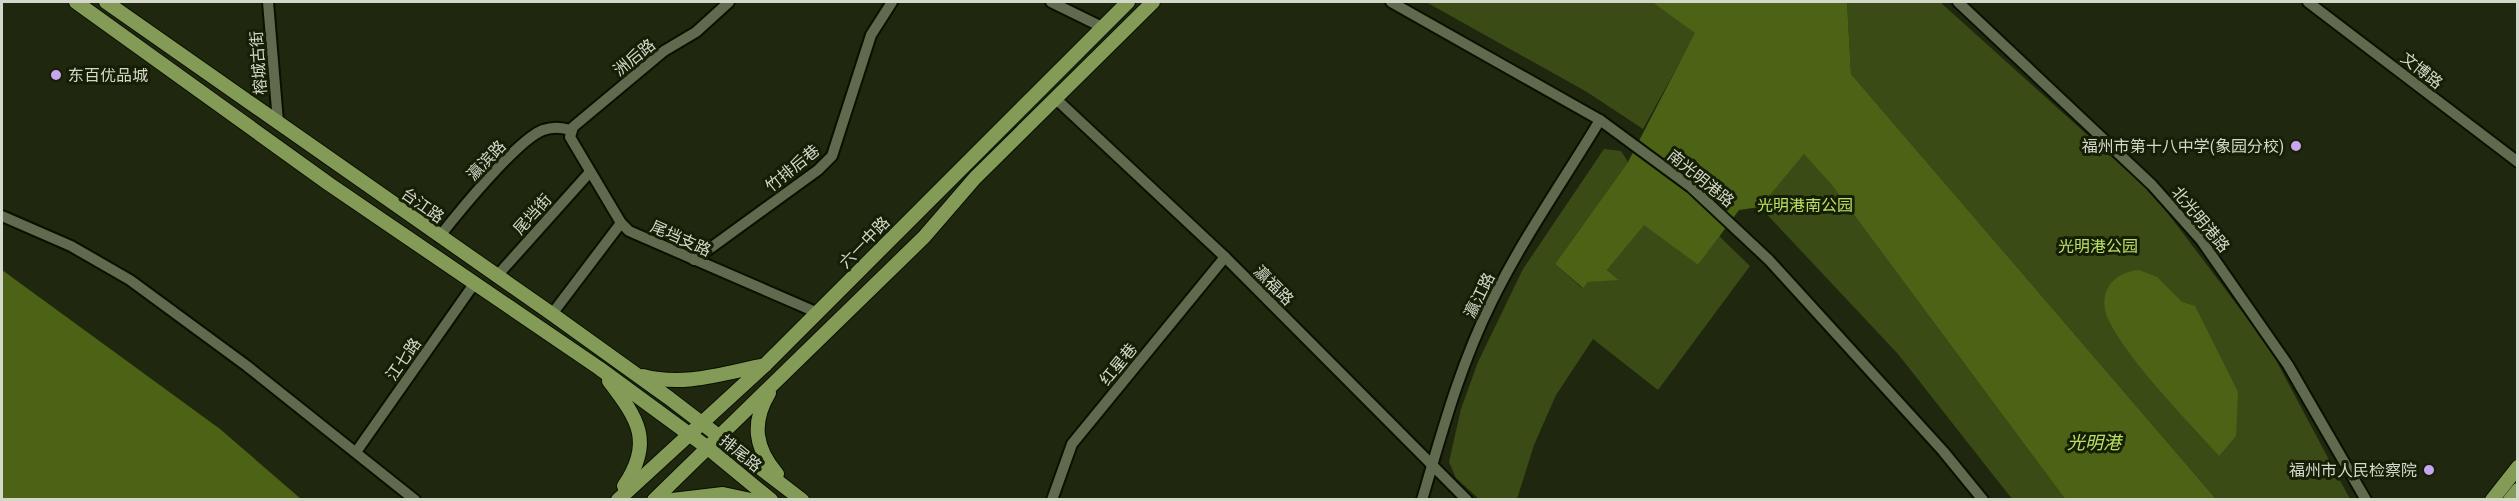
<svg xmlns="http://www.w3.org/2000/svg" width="2519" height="501" viewBox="0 0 2519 501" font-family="'Roboto Condensed','Noto Sans SC',sans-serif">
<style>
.green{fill:#3a4b16}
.water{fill:#4c6316}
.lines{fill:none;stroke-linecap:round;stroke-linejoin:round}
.minor-casing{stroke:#091000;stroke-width:14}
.major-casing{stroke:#091000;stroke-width:16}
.minor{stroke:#606a4f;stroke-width:10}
.major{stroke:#839b56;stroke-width:14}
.poi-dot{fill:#c7a6ef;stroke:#161e06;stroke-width:2}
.labels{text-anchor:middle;stroke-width:6;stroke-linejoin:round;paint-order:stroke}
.street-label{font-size:16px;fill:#d3d9ca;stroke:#161e06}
.poi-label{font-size:16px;fill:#d3d9ca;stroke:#161e06;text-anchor:end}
.park-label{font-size:16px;fill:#b9e265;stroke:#161e06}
.water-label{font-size:18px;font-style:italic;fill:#b9e265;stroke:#161e06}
</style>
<rect width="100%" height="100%" fill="#1f280f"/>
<g class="green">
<polygon points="1426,2 1652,2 1696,33 1643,129 1587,92"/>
<polygon points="1847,2 1940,2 2154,195 2269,347 2350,499 2216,499 1851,74"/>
<polygon points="1604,149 1621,151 1628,162 1555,264 1582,288 1588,282 1618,279 1607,270 1644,224 1698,265 1719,236 1750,266 1658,390 1593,339 1556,395 1534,445 1517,499 1479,499 1456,478 1449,462 1461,409 1478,362 1523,269"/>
<polygon points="1804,153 1831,184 2065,499 2012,499 1898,354 1760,207"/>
</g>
<g class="water">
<polygon points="1652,2 1847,2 1851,74 2216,499 2065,499 1831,184 1804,154 1760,207 1739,210 1698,265 1644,225 1607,270 1619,280 1588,282 1583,288 1555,264 1628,162 1695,33"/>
<polygon points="2,270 220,429 301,499 2,499"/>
<path d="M 2139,270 L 2157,277 L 2182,302 L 2195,306 L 2238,392 L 2236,436 L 2219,456 C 2186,419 2131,364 2109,321 C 2096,294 2112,272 2139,270 Z"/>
</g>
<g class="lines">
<defs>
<g id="minor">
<polyline points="268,2 278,122"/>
<polyline points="729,2 696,32 664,51 573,127 570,137 621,223 629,231 818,313"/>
<polyline points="1051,2 1102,27"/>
<polyline points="1391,2 1600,120 1691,187 1769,260 1943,451 1983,500"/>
<polyline points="1958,2 2152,185 2201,240 2288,365 2366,500"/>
<polyline points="2308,2 2518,162"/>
<polyline points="1055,98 1225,257 1467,500"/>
<polyline points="2,216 71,246 130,280 247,366 415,500"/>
<path d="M 439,237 C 458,213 517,140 543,130 C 552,127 561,127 570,130"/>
<polyline points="694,260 818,170 832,156 871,35 892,2"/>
<polyline points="496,277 590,172"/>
<polyline points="552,314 621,223"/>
<polyline points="356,452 474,284"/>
<polyline points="1052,500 1072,444 1225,257"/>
<path d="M 1422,500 C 1442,432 1460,365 1492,301 C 1523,238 1564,180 1600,120"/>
</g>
<g id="major">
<polyline points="76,2 329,184 599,368 708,448 771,500"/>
<polyline points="106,2 552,314 669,398 802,500"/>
<path d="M 643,376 C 684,387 724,373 765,365"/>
<path d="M 609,381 C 638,419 654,442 624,486"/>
<path d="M 769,393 C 751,423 755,448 777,474"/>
<polyline points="618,500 765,365 1128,2"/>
<polyline points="654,500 924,237 975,178 1153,2"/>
<polyline points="672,500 723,494 751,500"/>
<polyline points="2492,500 2518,467"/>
<polyline points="2510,500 2518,490"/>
</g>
</defs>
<use href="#minor" class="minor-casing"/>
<use href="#major" class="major-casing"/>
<use href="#minor" class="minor"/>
<use href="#major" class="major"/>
</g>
<g class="poi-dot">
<circle cx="56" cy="75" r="6"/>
<circle cx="2296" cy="146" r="6"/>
<circle cx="2429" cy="470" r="6"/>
</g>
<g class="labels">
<g class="street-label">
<text transform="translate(634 57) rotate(-39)" y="6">洲后路</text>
<text transform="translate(258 63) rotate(-94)" y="6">榕城古街</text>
<text transform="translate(2422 70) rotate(38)" y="6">文博路</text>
<text transform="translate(486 160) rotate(-46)" y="6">瀛滨路</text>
<text transform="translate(792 168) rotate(-39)" y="6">竹排后巷</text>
<text transform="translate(1701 178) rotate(39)" y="6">南光明港路</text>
<text transform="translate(423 205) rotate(35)" y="6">台江路</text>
<text transform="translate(532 214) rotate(-48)" y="6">尾垱街</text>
<text transform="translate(2201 219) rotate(50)" y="6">北光明港路</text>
<text transform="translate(681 238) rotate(24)" y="6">尾垱支路</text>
<text transform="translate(864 242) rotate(-46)" y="6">六一中路</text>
<text transform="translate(1274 285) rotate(45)" y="6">瀛福路</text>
<text transform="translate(1479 295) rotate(-64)" y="6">瀛江路</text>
<text transform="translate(403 359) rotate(-55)" y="6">江七路</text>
<text transform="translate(1118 364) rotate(-51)" y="6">红星巷</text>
<text transform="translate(741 453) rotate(39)" y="6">排尾路</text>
</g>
<g class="poi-label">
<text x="68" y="81" text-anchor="start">东百优品城</text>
<text x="2284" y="152">福州市第十八中学(象园分校)</text>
<text x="2417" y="476">福州市人民检察院</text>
</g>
<g class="park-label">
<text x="1805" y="211">光明港南公园</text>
<text x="2098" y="252">光明港公园</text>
</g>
<g class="water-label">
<text x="2094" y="449">光明港</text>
</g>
</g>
<rect width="2519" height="501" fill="none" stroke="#d3d9ca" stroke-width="6"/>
</svg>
